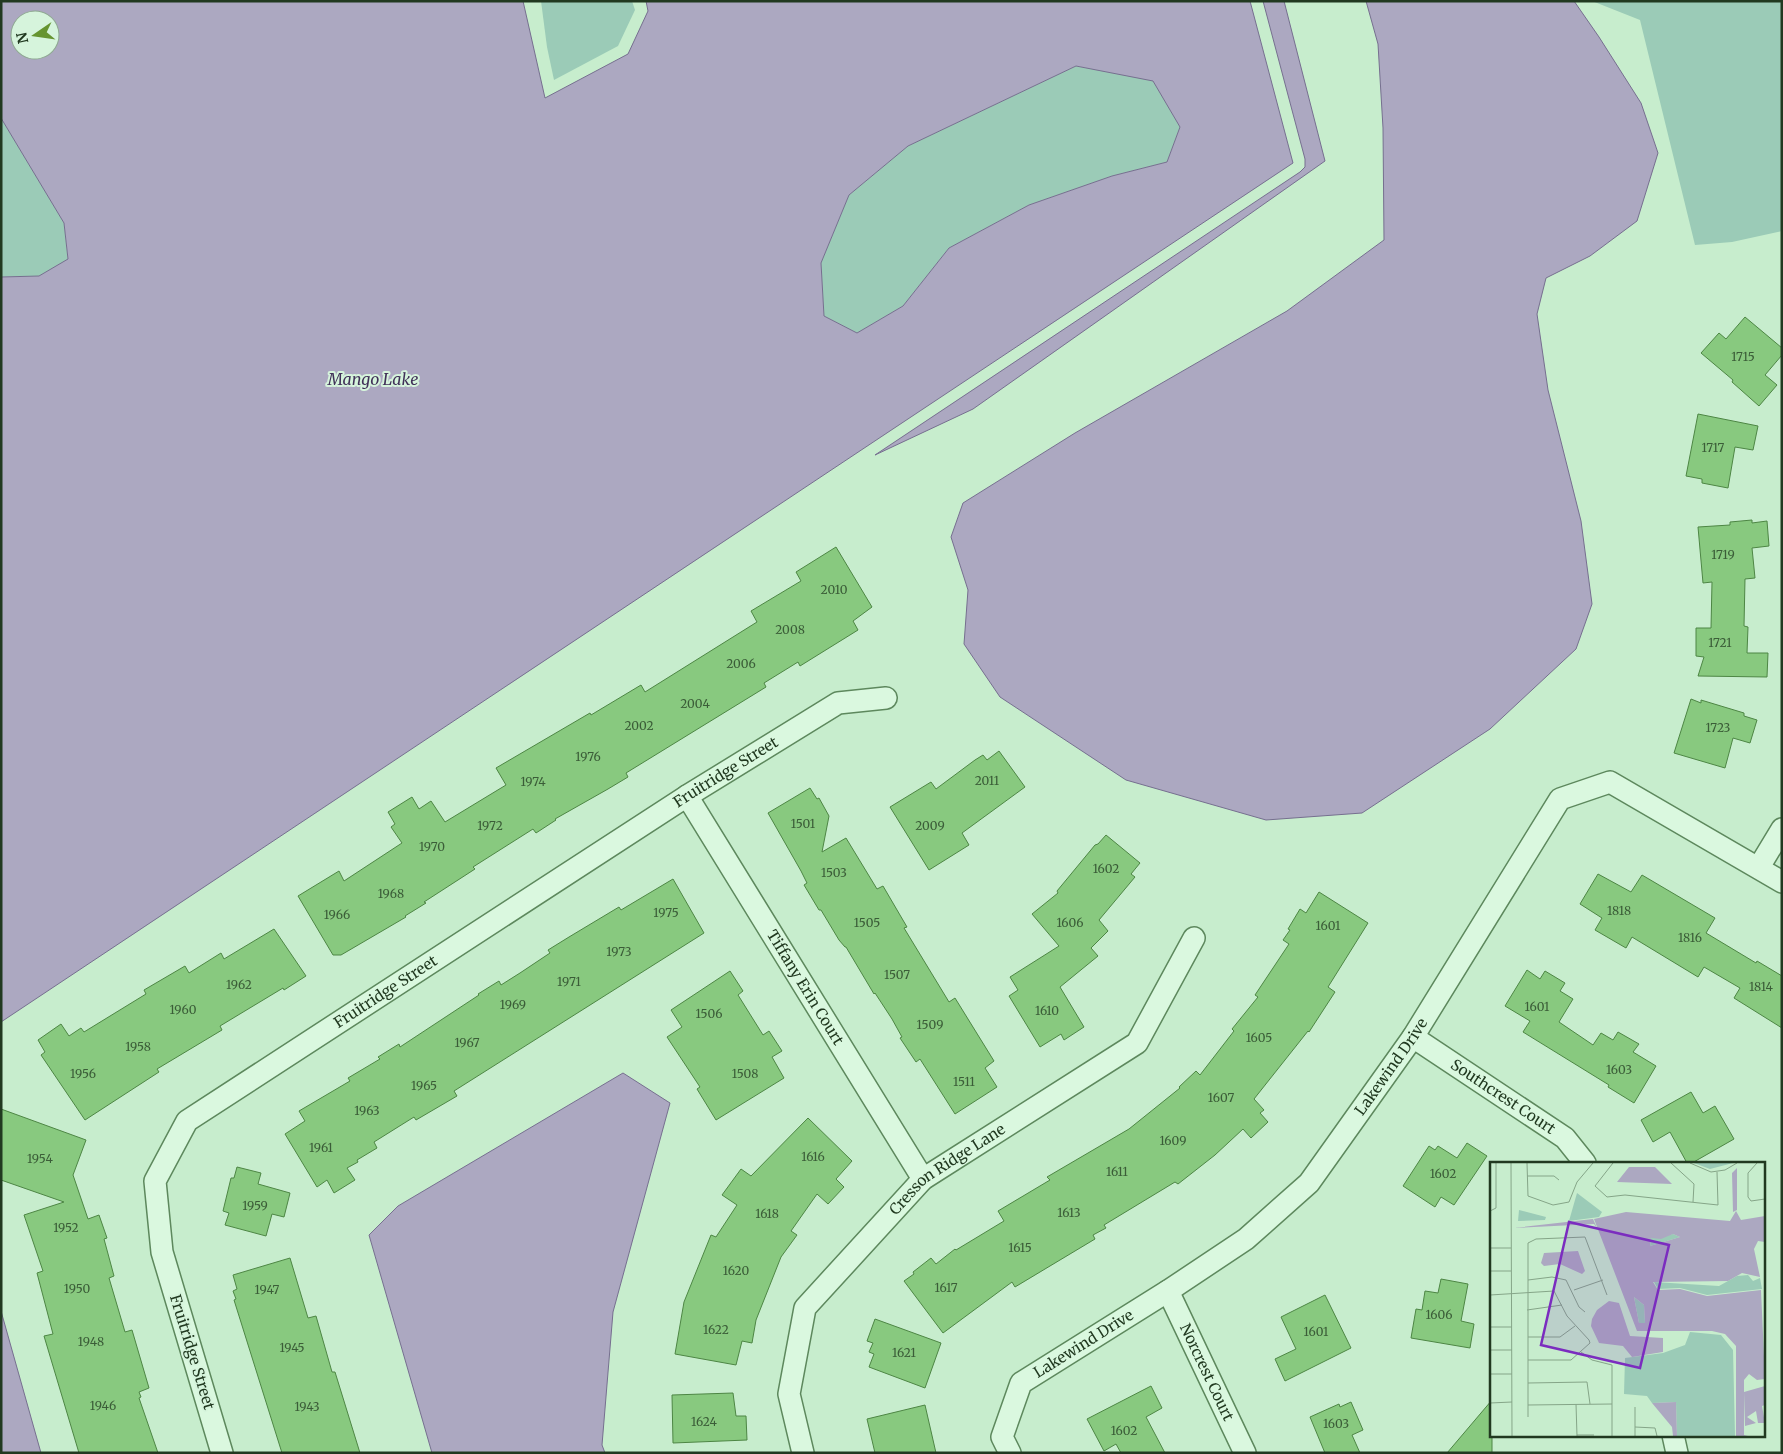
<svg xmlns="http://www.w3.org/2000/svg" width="1783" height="1454" viewBox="0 0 1783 1454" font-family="Merriweather,serif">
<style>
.green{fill:#9bcbb7}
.water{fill:#aca8c1;stroke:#766f8f;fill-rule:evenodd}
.building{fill:#88c97f;stroke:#4d8644}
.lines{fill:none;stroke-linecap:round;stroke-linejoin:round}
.street-casing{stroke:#5d885d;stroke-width:24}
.street{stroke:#daf8df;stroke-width:21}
.labels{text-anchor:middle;stroke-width:4;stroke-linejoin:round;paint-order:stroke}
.number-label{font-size:12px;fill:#3b5d38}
.street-label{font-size:15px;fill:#213920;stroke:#d6f4dc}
.water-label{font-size:16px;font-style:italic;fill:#403058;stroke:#d6f4dc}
.inset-road{fill:none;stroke:#85a588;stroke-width:1}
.view{fill:#7b2cbf;fill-opacity:0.15;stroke:#7b2cbf;stroke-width:2.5}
.inset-edge{fill:none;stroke:#213920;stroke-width:2.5}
</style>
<rect width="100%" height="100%" fill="#c7edcd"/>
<g class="green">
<polygon points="541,1 632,1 635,10 618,46 554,80 547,47"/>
<polygon points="1592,1 1782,1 1782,231 1732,242 1695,245 1640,20"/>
<polygon points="1076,66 1153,80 1180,127 1167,162 1112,176 1029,205 949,248 903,306 857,333 824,316 821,263 849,195 908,146"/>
<polygon points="1,118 64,223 68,260 39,276 1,277"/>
</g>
<g class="water">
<path d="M 1,1 L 523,1 L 545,98 L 628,54 L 648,11 L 646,1 L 1250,1 L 1293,163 L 1,1022 L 1,277 L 39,276 L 68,259 L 64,223 L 1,118 ZM 20,20 L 50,20 L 50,50 L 20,50 ZM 1076,66 L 1153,81 L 1180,127 L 1167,162 L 1112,176 L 1029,205 L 949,248 L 903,306 L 857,333 L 824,316 L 821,263 L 849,195 L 908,146 Z"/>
<polygon points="1263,1 1284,1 1325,161 973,409 875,455 1300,172 1305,167 1305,159"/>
<polygon points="1366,1 1574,1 1599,37 1641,103 1658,153 1637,221 1590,256 1546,278 1537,314 1548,390 1581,521 1592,604 1576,649 1490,729 1362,813 1266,820 1126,780 1000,697 964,644 968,590 951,537 963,503 1075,433 1287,311 1384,240 1383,128 1378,44"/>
<polygon points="623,1073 670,1103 613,1312 602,1445 605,1453 432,1453 369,1235 398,1206"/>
<polygon points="1,1311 41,1453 1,1453"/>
</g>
<g class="building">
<polygon points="1745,317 1782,348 1782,355 1765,375 1777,385 1759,406 1732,382 1733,380 1701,353 1719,333 1726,339"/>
<polygon points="1698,414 1758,426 1753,450 1735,447 1728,488 1702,483 1702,479 1686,476"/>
<polygon points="1752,520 1752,523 1767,521 1769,546 1752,548 1755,578 1745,579 1744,626 1748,627 1747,653 1768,653 1767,677 1698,676 1704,657 1696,656 1696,628 1711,628 1712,582 1703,583 1698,527 1730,525 1730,522"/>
<polygon points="836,547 872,607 853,621 858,630 800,666 798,662 764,683 766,687 626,773 628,777 608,789 555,819 556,820 536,833 533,829 473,867 475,869 424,902 426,903 405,916 406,917 341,955 333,955 298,896 339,871 344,881 402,843 391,827 395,824 388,812 412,797 419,809 431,801 445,822 506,785 496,768 590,713 591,715 641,685 645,692 757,622 751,611 801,581 796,572"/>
<polygon points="1691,699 1701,703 1701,700 1744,713 1744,716 1757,720 1750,743 1733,738 1725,768 1674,753"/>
<polygon points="999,751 1025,787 962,833 969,845 929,870 890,807 931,782 936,789 975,760 983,755 987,760"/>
<polygon points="810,788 817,799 819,798 829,816 822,852 846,838 877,889 883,886 907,927 904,928 949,1002 955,998 994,1061 985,1068 997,1087 955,1114 920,1059 916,1062 900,1038 902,1037 892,1019 875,993 874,994 846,947 845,947 839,940 821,910 819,910 804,885 807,883 801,871 768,813"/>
<polygon points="1106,835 1140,863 1131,874 1135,877 1099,920 1108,931 1091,948 1098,956 1060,987 1084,1027 1064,1040 1061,1034 1040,1047 1009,996 1018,990 1010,977 1059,946 1032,914 1058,893 1057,891 1095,845 1098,844"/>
<polygon points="1598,874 1631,892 1642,875 1715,918 1706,933 1756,963 1757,961 1782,976 1782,1028 1734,998 1740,988 1704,967 1698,977 1632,937 1626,948 1595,930 1602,918 1580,904"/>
<polygon points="673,879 704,933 454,1091 457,1096 416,1120 414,1117 374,1142 377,1148 357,1160 358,1162 347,1168 355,1180 334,1193 327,1180 317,1187 285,1134 305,1121 299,1111 350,1081 348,1078 380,1059 378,1057 399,1044 400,1047 479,995 478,994 499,981 501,985 520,973 550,953 548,950 569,937 619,907 621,910"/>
<polygon points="1319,892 1368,923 1328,987 1335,992 1309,1032 1308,1031 1254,1099 1264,1110 1260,1113 1268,1122 1251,1138 1243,1129 1215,1155 1178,1184 1175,1182 1104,1225 1106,1228 1093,1235 1095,1239 1015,1287 1012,1282 943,1333 904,1281 914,1274 913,1272 931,1258 936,1264 955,1249 956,1250 1004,1221 998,1211 1050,1180 1047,1177 1129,1129 1180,1088 1179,1087 1196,1071 1200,1075 1234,1031 1232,1029 1258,997 1255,995 1289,944 1283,940 1290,930 1288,929 1300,909 1306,913"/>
<polygon points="274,929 306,976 284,990 283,988 220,1026 222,1030 157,1069 159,1072 85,1120 41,1055 45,1052 38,1040 61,1024 69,1036 81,1028 84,1032 146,994 144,990 185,966 189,973 221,953 224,959"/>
<polygon points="1527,970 1540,979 1545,971 1565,983 1560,991 1573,999 1559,1022 1593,1045 1601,1033 1613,1040 1618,1032 1639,1044 1633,1052 1656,1066 1634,1103 1608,1087 1609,1085 1523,1032 1530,1021 1505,1006"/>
<polygon points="730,971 743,991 738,995 763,1035 769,1031 782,1051 772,1057 784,1078 716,1120 697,1089 700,1087 667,1037 682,1027 671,1010"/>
<polygon points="1691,1092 1703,1113 1715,1106 1734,1139 1692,1163 1687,1163 1670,1132 1653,1142 1641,1120"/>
<polygon points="1,1109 86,1140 73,1175 88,1219 99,1215 107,1238 104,1239 114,1276 109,1278 125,1332 132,1330 149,1388 139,1392 141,1397 139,1398 158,1453 79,1453 44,1336 53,1334 37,1273 43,1271 24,1215 64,1202 1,1180"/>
<polygon points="808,1118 852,1161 836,1179 844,1187 828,1204 817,1194 791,1231 797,1235 781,1257 756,1320 752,1343 742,1341 736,1365 675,1354 684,1302 711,1235 716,1237 737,1205 722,1195 741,1169 751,1176"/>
<polygon points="1467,1143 1487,1156 1454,1205 1441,1197 1435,1207 1403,1186 1429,1146 1435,1150 1438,1146 1457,1158"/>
<polygon points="237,1167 261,1173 258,1184 290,1193 284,1217 272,1214 266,1236 225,1225 229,1213 223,1211 231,1178 234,1178"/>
<polygon points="290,1258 308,1318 316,1316 332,1372 335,1372 360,1453 282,1453 234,1300 236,1299 233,1291 237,1289 233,1275"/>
<polygon points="1441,1279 1468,1284 1461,1321 1474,1324 1470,1348 1411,1338 1416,1309 1422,1310 1425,1291 1438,1293"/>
<polygon points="1325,1295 1351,1348 1285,1381 1275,1359 1296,1349 1281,1317"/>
<polygon points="875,1319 941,1343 925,1388 869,1367 874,1354 869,1352 873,1343 867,1341"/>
<polygon points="1151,1386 1162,1408 1146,1417 1165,1453 1121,1453 1116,1444 1104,1451 1087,1419"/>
<polygon points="733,1393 736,1416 746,1416 747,1440 673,1443 672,1395"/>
<polygon points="1492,1400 1492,1453 1447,1453"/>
<polygon points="1351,1402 1363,1430 1352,1435 1360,1453 1325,1453 1310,1417 1339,1404 1340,1407"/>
<polygon points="925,1405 936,1453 875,1453 867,1419"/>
</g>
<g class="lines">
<defs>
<g id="street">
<path id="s1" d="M 687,796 L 923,1179"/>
<polyline points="1759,867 1782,829"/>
<path id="s2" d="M 1413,1037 L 1565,1138 L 1585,1163"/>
<path id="s3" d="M 1168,1291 L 1245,1453"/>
<polyline points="1673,1435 1677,1453"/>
<path id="s4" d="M 222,1453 L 162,1252 L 155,1181 L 187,1121 L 687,796 L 838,703 L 886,698"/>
<path id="s5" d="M 803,1453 L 789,1394 L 805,1308 L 923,1179 L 1137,1043 L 1194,938"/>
<path id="s6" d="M 1010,1453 L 1002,1437 L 1021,1383 L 1168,1291 L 1246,1239 L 1309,1183 L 1413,1037 L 1560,799 L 1610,782 L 1782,882"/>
</g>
</defs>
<use href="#street" class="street-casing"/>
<use href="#street" class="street"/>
</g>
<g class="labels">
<g class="number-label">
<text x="1743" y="361">1715</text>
<text x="1713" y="452">1717</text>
<text x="1723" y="559">1719</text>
<text x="834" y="594">2010</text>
<text x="790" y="634">2008</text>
<text x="1720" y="647">1721</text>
<text x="741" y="668">2006</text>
<text x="695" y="708">2004</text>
<text x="639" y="730">2002</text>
<text x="1718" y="732">1723</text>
<text x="588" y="761">1976</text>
<text x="987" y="785">2011</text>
<text x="533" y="786">1974</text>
<text x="803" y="828">1501</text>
<text x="490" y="830">1972</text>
<text x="930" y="830">2009</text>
<text x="432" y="851">1970</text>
<text x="1106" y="873">1602</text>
<text x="834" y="877">1503</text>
<text x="391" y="898">1968</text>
<text x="1619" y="915">1818</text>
<text x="666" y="917">1975</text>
<text x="337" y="919">1966</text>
<text x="867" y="927">1505</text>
<text x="1070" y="927">1606</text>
<text x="1328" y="930">1601</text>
<text x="1690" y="942">1816</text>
<text x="619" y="956">1973</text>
<text x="897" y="979">1507</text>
<text x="569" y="986">1971</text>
<text x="239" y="989">1962</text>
<text x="1761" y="991">1814</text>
<text x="513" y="1009">1969</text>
<text x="1537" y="1011">1601</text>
<text x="183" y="1014">1960</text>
<text x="1047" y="1015">1610</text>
<text x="709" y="1018">1506</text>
<text x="930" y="1029">1509</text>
<text x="1259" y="1042">1605</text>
<text x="467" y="1047">1967</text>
<text x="138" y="1051">1958</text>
<text x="1619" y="1074">1603</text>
<text x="83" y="1078">1956</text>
<text x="745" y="1078">1508</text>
<text x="964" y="1086">1511</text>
<text x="424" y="1090">1965</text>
<text x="1221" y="1102">1607</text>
<text x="367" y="1115">1963</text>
<text x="1173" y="1145">1609</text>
<text x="321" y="1152">1961</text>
<text x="813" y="1161">1616</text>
<text x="40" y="1163">1954</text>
<text x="1117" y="1176">1611</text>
<text x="1443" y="1178">1602</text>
<text x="255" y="1210">1959</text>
<text x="1069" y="1217">1613</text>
<text x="767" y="1218">1618</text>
<text x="66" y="1232">1952</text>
<text x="1020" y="1252">1615</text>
<text x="736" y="1275">1620</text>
<text x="946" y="1292">1617</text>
<text x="77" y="1293">1950</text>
<text x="267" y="1294">1947</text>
<text x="1439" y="1319">1606</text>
<text x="716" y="1334">1622</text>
<text x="1316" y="1336">1601</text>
<text x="91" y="1346">1948</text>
<text x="292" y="1352">1945</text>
<text x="904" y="1357">1621</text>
<text x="103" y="1410">1946</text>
<text x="307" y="1411">1943</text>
<text x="704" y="1426">1624</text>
<text x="1336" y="1428">1603</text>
<text x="1124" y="1435">1602</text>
</g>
<g class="street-label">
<text dy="5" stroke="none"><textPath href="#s4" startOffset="991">Fruitridge Street</textPath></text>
<text dy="5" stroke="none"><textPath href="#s1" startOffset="225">Tiffany Erin Court</textPath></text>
<text dy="5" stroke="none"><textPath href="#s4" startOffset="586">Fruitridge Street</textPath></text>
<text dy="5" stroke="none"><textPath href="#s6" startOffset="569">Lakewind Drive</textPath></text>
<text dy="5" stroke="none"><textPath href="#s2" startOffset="108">Southcrest Court</textPath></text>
<text dy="5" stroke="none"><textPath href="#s5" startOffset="348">Cresson Ridge Lane</textPath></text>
<text dy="5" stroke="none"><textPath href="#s6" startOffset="149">Lakewind Drive</textPath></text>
<text transform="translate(192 1352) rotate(73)" y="5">Fruitridge Street</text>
<text dy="5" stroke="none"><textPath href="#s3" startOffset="90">Norcrest Court</textPath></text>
</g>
<g class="water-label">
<text x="373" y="385">Mango Lake</text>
</g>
</g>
<g transform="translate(1490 1162)">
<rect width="275" height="275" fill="#c7edcd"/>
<path d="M 204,1 L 243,1 L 220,7 ZM 87,31 L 112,50 L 109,55 L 79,59 ZM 29,48 L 56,55 L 55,58 L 28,59 ZM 183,72 L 190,75 L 160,84 L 161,76 ZM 258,113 L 263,119 L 270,116 L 272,127 L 217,133 L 190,126 L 168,127 L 164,120 L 229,124 L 247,114 ZM 144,135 L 154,143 L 155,161 L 149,161 ZM 200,170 L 231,173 L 243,188 L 245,274 L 187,274 L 186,240 L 162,241 L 157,234 L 134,232 L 135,196 L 173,191 L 195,183 Z" fill="#9bcbb7"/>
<path d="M 139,5 L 165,5 L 182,22 L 127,20 ZM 247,6 L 247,48 L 243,50 L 242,11 ZM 246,49 L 251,58 L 275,54 L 275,80 L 268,79 L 264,87 L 270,115 L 252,111 L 238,119 L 163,120 L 168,128 L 190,127 L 217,134 L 271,128 L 275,217 L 267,218 L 259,212 L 254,218 L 254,273 L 258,274 L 246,274 L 246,184 L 235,172 L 222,169 L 147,169 L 104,57 L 136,50 L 240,59 ZM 183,72 L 190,75 L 160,84 L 161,76 L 171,77 ZM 144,135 L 154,143 L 155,161 L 149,161 ZM 103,57 L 107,66 L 104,62 L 24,66 ZM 88,89 L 95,109 L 92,112 L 70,102 L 54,104 L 51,101 L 54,91 ZM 119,139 L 129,141 L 140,174 L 173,176 L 173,190 L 142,195 L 133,184 L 109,181 L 101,164 L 102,157 L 107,148 ZM 275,224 L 275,243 L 272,244 L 275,261 L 268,261 L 266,249 L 257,255 L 266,261 L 255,264 L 254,230 ZM 186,240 L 187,274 L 183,274 L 182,265 L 162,241 Z" fill="#aca8c1" fill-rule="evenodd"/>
<path class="inset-road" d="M 21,1 L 22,274M 37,1 L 38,34 L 63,43 L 79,40 L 87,20 L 103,1M 123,1 L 105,24 L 117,35 L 135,33 L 228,43 L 227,10M 181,1 L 204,22 L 203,40M 200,1 L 221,10 L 235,8 L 247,1M 267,1 L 258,11 L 258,35 L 261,39 L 275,37M 37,14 L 64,14 L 69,18M 0,49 L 6,46 L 6,1M 0,86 L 21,86M 0,109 L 21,109M 38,118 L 62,115 L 76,118 L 89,145 L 95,150M 84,128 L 113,118M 0,133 L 64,129 L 77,154 L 99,178 L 100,181 L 81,198 L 38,198M 37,148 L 72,143M 0,165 L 22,165M 38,175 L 70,175 L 85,164M 0,188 L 22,188M 91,190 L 102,198 L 122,203 L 122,274M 0,212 L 22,212M 38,221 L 97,220 L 100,242M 0,241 L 22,240M 86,242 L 87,274M 38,243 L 122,242M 145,245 L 145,274M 38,255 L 38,81 L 46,77 L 95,75 L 117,133M 145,265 L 165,266 L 167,274M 87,273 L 104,273"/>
<path class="view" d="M 79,60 L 179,83 L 150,206 L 51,183 Z"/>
<rect width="275" height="275" class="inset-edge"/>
</g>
<rect width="1783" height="1454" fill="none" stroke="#213920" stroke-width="5"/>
<g transform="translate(35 35) rotate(257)"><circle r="24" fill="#d6f4dc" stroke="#8ea991"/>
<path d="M0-4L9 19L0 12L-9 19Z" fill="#669430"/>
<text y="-8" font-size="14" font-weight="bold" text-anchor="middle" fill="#213920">N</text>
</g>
</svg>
